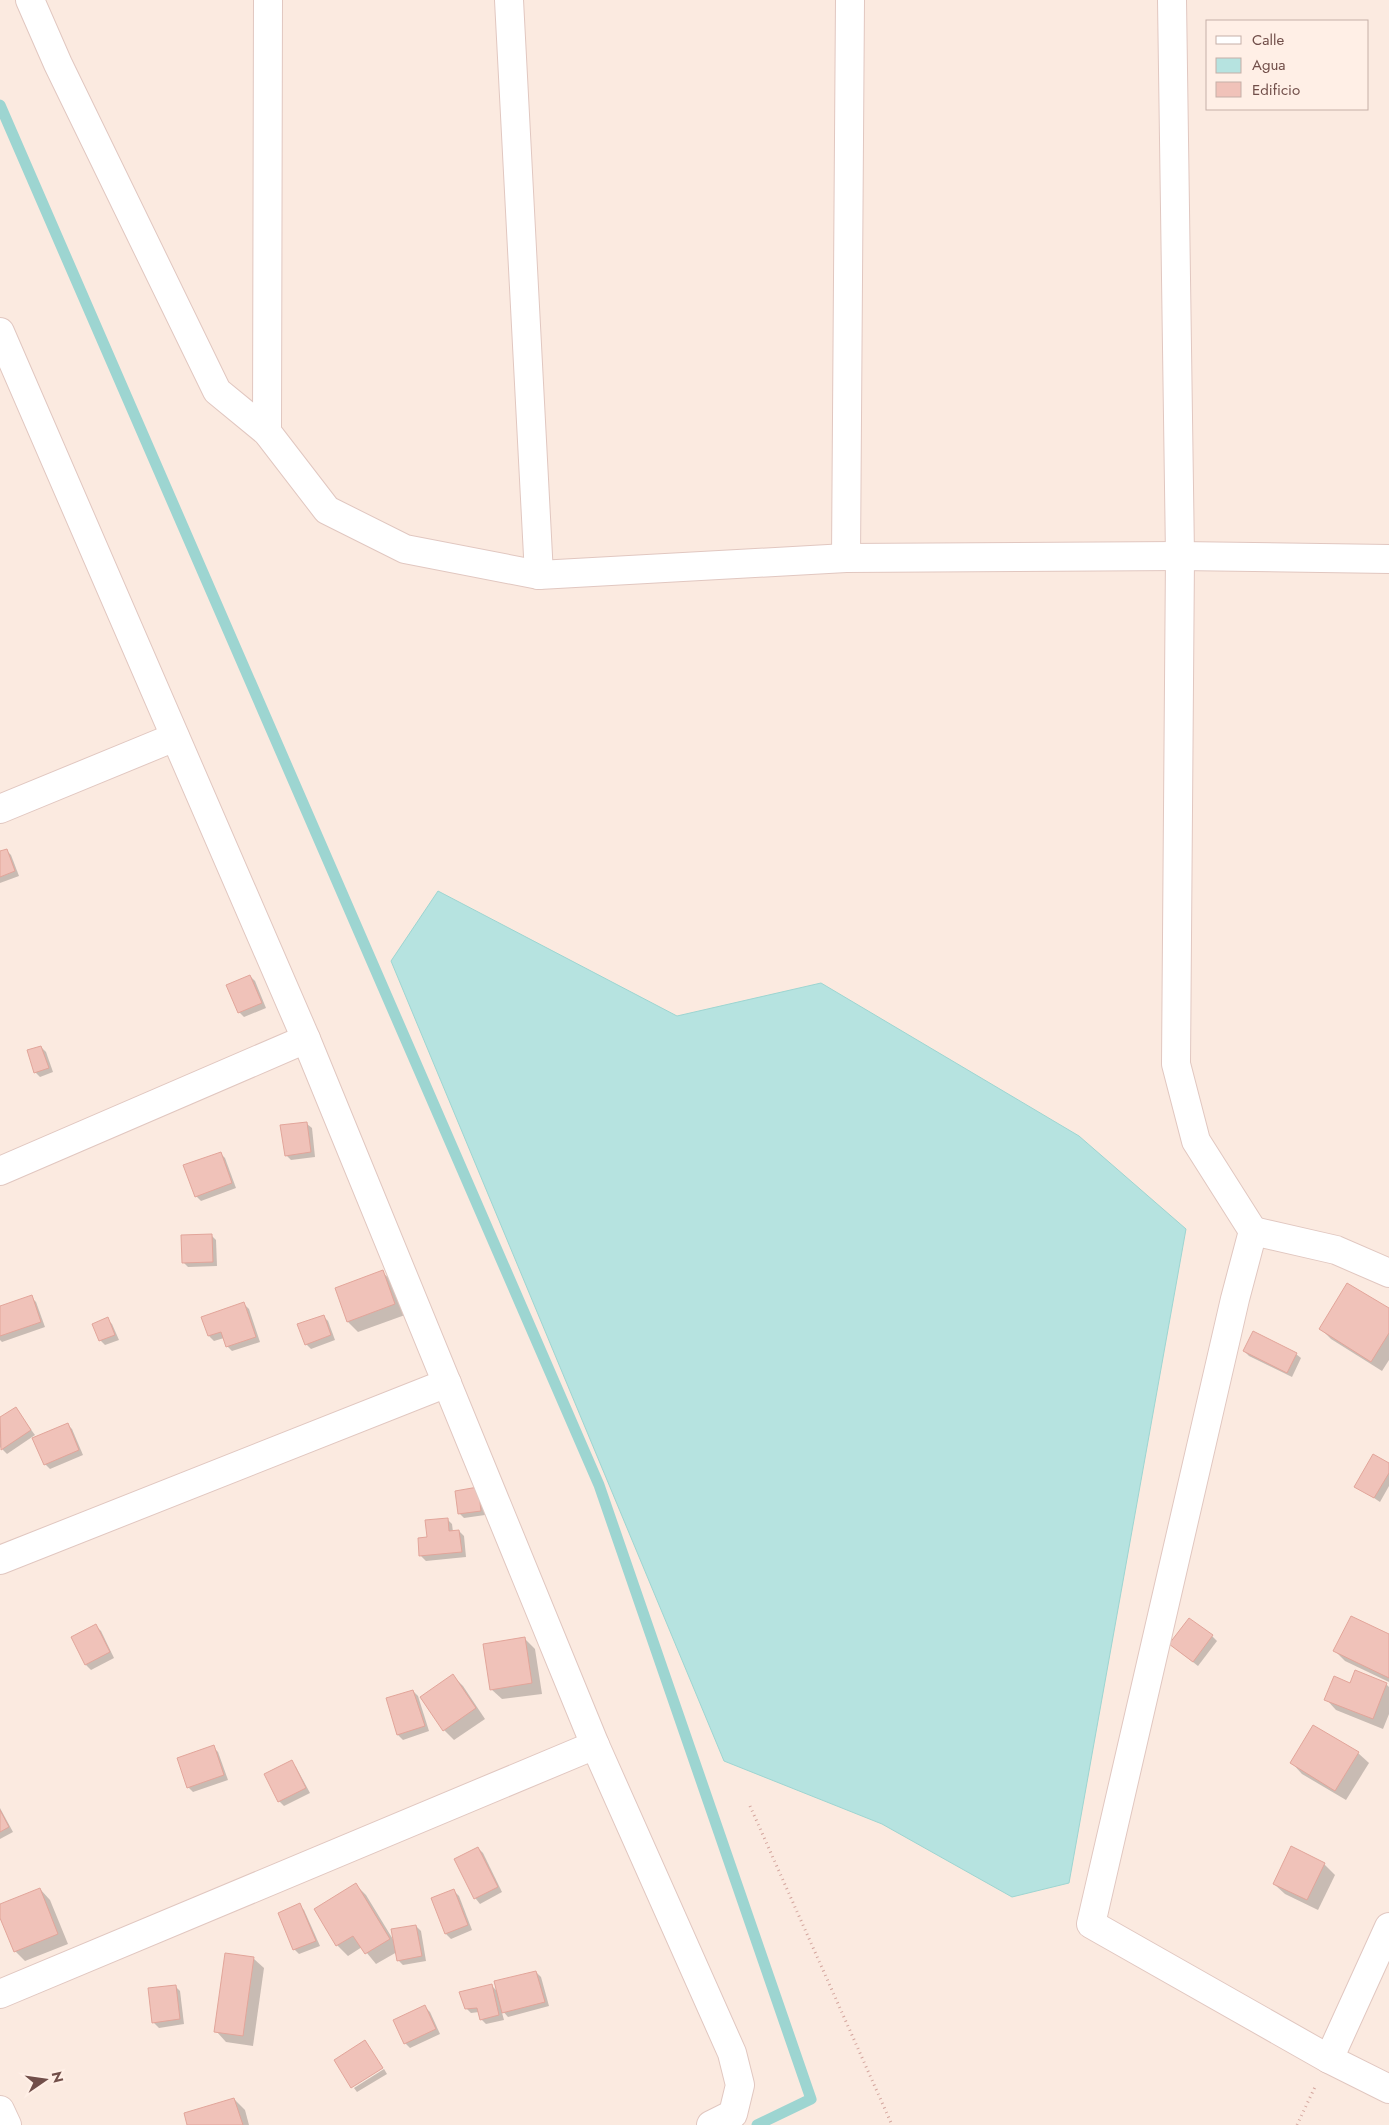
<svg xmlns="http://www.w3.org/2000/svg" width="1389" height="2125" viewBox="0 0 1389 2125" font-family="Jost,sans-serif">
<style>
.water{fill:#b6e3e0;stroke:#9dd5d1}
.shadow{fill:#0003}
.lines{fill:none;stroke-linecap:round;stroke-linejoin:round}
.stream{stroke:#9dd5d1;stroke-width:11}
.building{fill:#f0c2b9;stroke:#e2a59a}
.minor-casing{stroke:#e1c7c0;stroke-width:30}
.path{stroke:#d4a59d;stroke-width:3;stroke-dasharray:1 4;stroke-linecap:butt}
.minor{stroke:#fff;stroke-width:28}
</style>
<rect width="100%" height="100%" fill="#fbeae0"/>
<polygon class="water" points="438,891 677,1016 821,983 1079,1136 1186,1229 1069,1883 1012,1897 882,1824 724,1761 391,961"/>
<g class="shadow">
<polygon points="6,850 11,855 19,876 0,883 0,853"/>
<polygon points="250,976 255,981 266,1008 244,1017 239,1012 228,985"/>
<polygon points="41,1047 46,1052 53,1072 40,1077 35,1072"/>
<polygon points="307,1124 312,1128 315,1157 291,1160 286,1155"/>
<polygon points="220,1153 225,1158 236,1188 201,1201 196,1196"/>
<polygon points="211,1235 216,1240 217,1266 188,1267 183,1262"/>
<polygon points="382,1272 393,1282 405,1315 358,1332 348,1322"/>
<polygon points="31,1297 36,1302 45,1327 2,1342 0,1340 0,1308"/>
<polygon points="244,1304 249,1309 260,1342 232,1351 227,1346 224,1338 214,1341 209,1336 203,1318"/>
<polygon points="1389,1310 1389,1360 1382,1371 1331,1339 1321,1329"/>
<polygon points="323,1316 328,1321 335,1340 311,1349 306,1344"/>
<polygon points="107,1319 112,1324 119,1340 105,1345 100,1340"/>
<polygon points="1244,1351 1296,1354 1301,1358 1292,1377 1249,1356"/>
<polygon points="15,1408 35,1435 7,1454 0,1447 0,1419"/>
<polygon points="68,1425 72,1429 83,1455 50,1469 45,1464"/>
<polygon points="1389,1464 1389,1486 1380,1502 1356,1486"/>
<polygon points="483,1494 485,1515 464,1518 459,1513"/>
<polygon points="447,1519 452,1524 453,1532 459,1531 464,1536 466,1557 426,1561 421,1556 428,1538"/>
<polygon points="96,1626 101,1631 114,1658 91,1670 86,1665 73,1638"/>
<polygon points="1212,1636 1217,1641 1198,1666 1176,1649"/>
<polygon points="1389,1636 1389,1682 1345,1661 1335,1651"/>
<polygon points="525,1639 535,1649 542,1694 502,1699 491,1689"/>
<polygon points="453,1676 463,1686 485,1719 454,1740 444,1730"/>
<polygon points="1386,1684 1389,1687 1389,1714 1383,1729 1336,1710 1326,1699"/>
<polygon points="413,1691 418,1696 429,1731 403,1740 398,1735"/>
<polygon points="213,1747 218,1752 228,1780 193,1792 188,1787"/>
<polygon points="1358,1753 1369,1763 1346,1800 1302,1774 1292,1763"/>
<polygon points="291,1762 296,1767 310,1793 284,1806 279,1801 266,1775"/>
<polygon points="0,1808 13,1832 0,1839"/>
<polygon points="478,1848 483,1853 502,1892 480,1904 476,1899 456,1859"/>
<polygon points="1324,1864 1335,1875 1318,1910 1285,1894 1274,1884"/>
<polygon points="356,1885 366,1895 394,1941 416,1926 421,1931 426,1961 403,1965 398,1960 397,1952 376,1964 362,1947 348,1956 337,1945 316,1910"/>
<polygon points="40,1889 50,1900 68,1944 25,1961 15,1951 0,1915 0,1905"/>
<polygon points="454,1891 459,1896 472,1930 451,1939 446,1934 433,1899"/>
<polygon points="299,1905 304,1910 320,1946 299,1954 294,1949"/>
<polygon points="253,1958 264,1968 253,2046 226,2042 216,2031"/>
<polygon points="536,1972 541,1977 549,2006 508,2017 501,2009 504,2020 486,2024 481,2019 479,2012 471,2013 466,2008 491,1985 498,1992"/>
<polygon points="175,1986 180,1991 184,2024 159,2028 154,2023"/>
<polygon points="425,2007 430,2012 440,2034 410,2048 405,2043"/>
<polygon points="384,2069 387,2074 357,2092 354,2088"/>
<polygon points="234,2099 245,2110 249,2125 189,2125"/>
</g>
<g class="lines">
<polyline class="stream" points="0,105 599,1485 811,2099 757,2125"/>
</g>
<g class="building">
<polygon points="7,849 15,871 0,877 0,851"/>
<polygon points="250,975 262,1003 238,1013 226,985"/>
<polygon points="41,1046 49,1068 34,1073 27,1050"/>
<polygon points="307,1122 311,1152 285,1156 280,1125"/>
<polygon points="221,1152 232,1183 195,1197 183,1165"/>
<polygon points="212,1234 213,1262 182,1263 181,1235"/>
<polygon points="383,1270 395,1304 347,1322 335,1288"/>
<polygon points="1347,1283 1389,1308 1389,1333 1371,1362 1319,1329"/>
<polygon points="32,1295 41,1322 0,1336 0,1306"/>
<polygon points="244,1302 256,1337 226,1347 221,1332 208,1336 201,1317"/>
<polygon points="324,1315 331,1335 305,1345 297,1324"/>
<polygon points="108,1317 115,1335 99,1341 92,1324"/>
<polygon points="1253,1331 1297,1353 1287,1373 1243,1351"/>
<polygon points="16,1407 31,1430 1,1450 0,1417"/>
<polygon points="68,1423 79,1450 44,1465 32,1438"/>
<polygon points="1373,1454 1389,1463 1389,1473 1374,1498 1354,1487"/>
<polygon points="478,1487 481,1511 458,1514 455,1491"/>
<polygon points="448,1518 449,1531 459,1530 462,1552 419,1556 418,1538 427,1537 425,1520"/>
<polygon points="1351,1616 1389,1634 1389,1678 1333,1651"/>
<polygon points="1189,1618 1213,1635 1193,1662 1169,1644"/>
<polygon points="96,1624 110,1652 85,1665 71,1637"/>
<polygon points="525,1637 532,1683 490,1690 483,1644"/>
<polygon points="1355,1670 1387,1683 1373,1719 1324,1700 1334,1676 1350,1683"/>
<polygon points="453,1674 476,1708 443,1731 420,1697"/>
<polygon points="413,1690 425,1726 397,1735 386,1698"/>
<polygon points="1313,1725 1359,1752 1335,1791 1290,1763"/>
<polygon points="214,1745 224,1775 187,1788 177,1758"/>
<polygon points="292,1760 306,1788 278,1802 264,1774"/>
<polygon points="0,1810 9,1827 0,1832"/>
<polygon points="1291,1846 1325,1863 1307,1900 1273,1884"/>
<polygon points="478,1847 498,1887 474,1899 454,1859"/>
<polygon points="356,1883 390,1939 365,1954 353,1936 336,1946 314,1909"/>
<polygon points="40,1888 58,1934 14,1952 0,1918 0,1904"/>
<polygon points="454,1889 468,1925 445,1934 431,1898"/>
<polygon points="300,1903 316,1941 293,1950 278,1913"/>
<polygon points="416,1925 422,1956 397,1961 391,1929"/>
<polygon points="225,1953 254,1957 243,2036 214,2032"/>
<polygon points="536,1971 545,2002 502,2013 494,1981"/>
<polygon points="492,1984 499,2015 480,2020 477,2008 465,2009 459,1992"/>
<polygon points="176,1985 180,2019 152,2023 148,1988"/>
<polygon points="425,2005 436,2029 404,2044 393,2020"/>
<polygon points="365,2040 383,2068 351,2088 334,2060"/>
<polygon points="234,2098 243,2125 187,2125 184,2113"/>
</g>
<g class="lines">
<defs>
<g id="minor">
<polyline points="30,0 58,64 217,391 267,432 327,510 405,549 539,575 846,558 1180,556 1389,559"/>
<polyline points="509,0 539,575"/>
<polyline points="1172,0 1180,556 1176,1064 1196,1141 1253,1231"/>
<polyline points="0,332 306,1039 595,1745 732,2053 740,2085 733,2114 711,2125"/>
<polyline points="267,432 268,0"/>
<polyline points="846,558 850,0"/>
<polyline points="0,809 175,737"/>
<polyline points="0,1171 306,1039"/>
<polyline points="1389,1273 1336,1250 1253,1231 1235,1299 1091,1924 1329,2059 1389,2089"/>
<polyline points="0,1560 447,1383"/>
<polyline points="0,1994 595,1745"/>
<polyline points="1329,2059 1389,1927"/>
<polyline points="0,2110 7,2125"/>
</g>
</defs>
<use href="#minor" class="minor-casing"/>
<g class="path">
<polyline points="750,1806 892,2125"/>
<polyline points="1297,2125 1315,2087"/>
</g>
<use href="#minor" class="minor"/>
</g>
<rect x="1206" y="20" width="162" height="90" fill="#ffefe6" stroke="#c6afa7"/>
<rect x="1216" y="36" width="25" height="8" fill="#ffffff" stroke="#c6afa7"/>
<text x="1252" y="45" font-size="15" fill="#714e49">Calle</text>
<rect x="1216" y="58" width="25" height="15" fill="#b6e3e0" stroke="#c6afa7"/>
<text x="1252" y="70" font-size="15" fill="#714e49">Agua</text>
<rect x="1216" y="82" width="25" height="15" fill="#f0c2b9" stroke="#c6afa7"/>
<text x="1252" y="95" font-size="15" fill="#714e49">Edificio</text>
<g transform="translate(45 2080) rotate(77)" stroke="#ffefe6" stroke-width="4" paint-order="stroke">
<path d="M0-4L9 19L0 12L-9 19Z" fill="#714e49"/>
<text y="-8" font-size="14" font-weight="bold" text-anchor="middle" fill="#714e49">N</text>
</g>
</svg>
